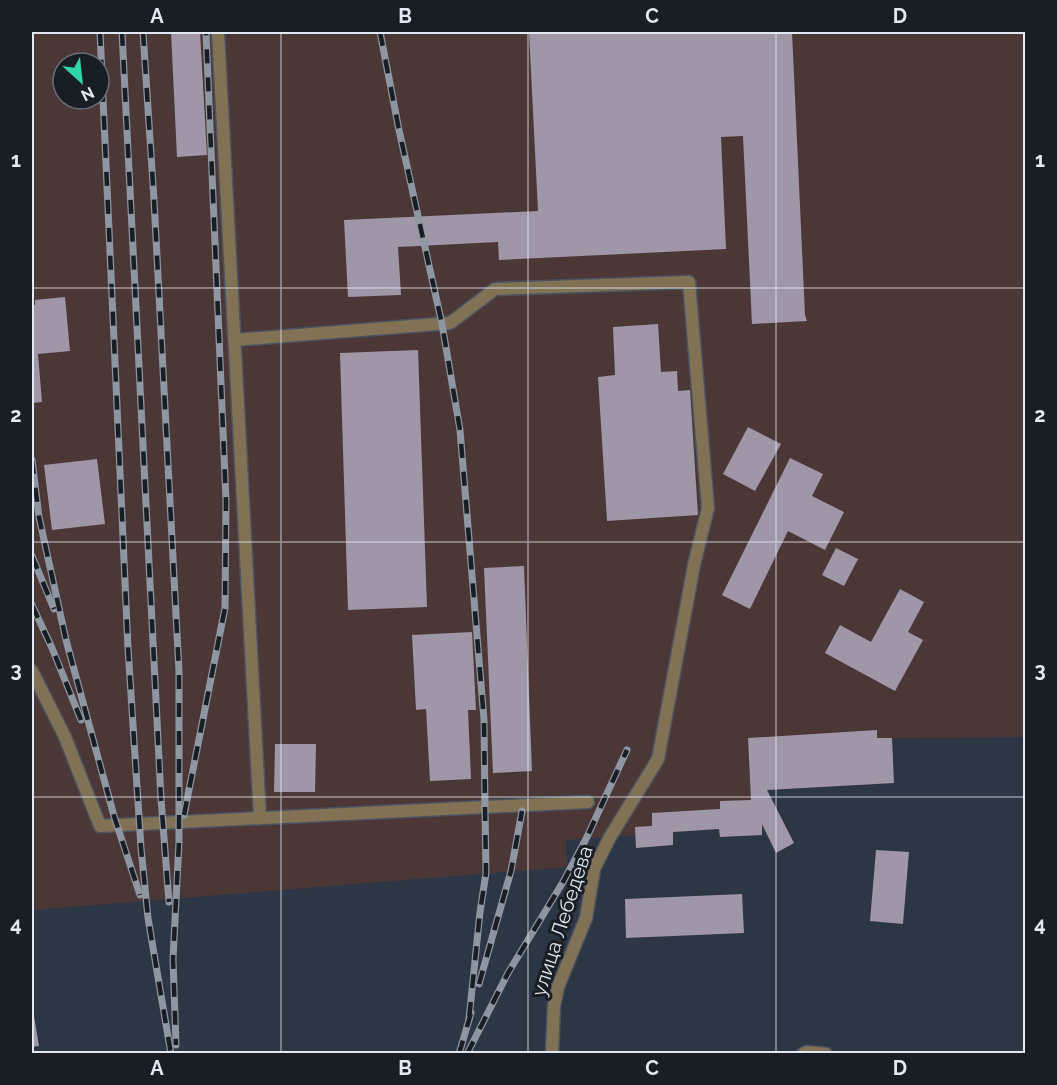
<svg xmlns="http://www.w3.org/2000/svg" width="1057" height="1085" viewBox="0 0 1057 1085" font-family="Raleway,sans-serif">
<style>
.industrial{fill:#4c3737;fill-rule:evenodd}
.building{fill:#9f96a8}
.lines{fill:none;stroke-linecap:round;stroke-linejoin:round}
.lane-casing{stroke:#4a5360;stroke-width:15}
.street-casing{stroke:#4a5360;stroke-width:15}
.lane{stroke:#817155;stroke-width:12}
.street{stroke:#817155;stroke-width:12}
.rail-casing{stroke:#8e96a1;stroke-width:7}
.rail{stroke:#191d24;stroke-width:4.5;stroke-dasharray:14;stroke-linecap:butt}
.grid{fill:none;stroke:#e3e9f2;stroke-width:1.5;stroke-opacity:0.55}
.labels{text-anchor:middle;stroke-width:6;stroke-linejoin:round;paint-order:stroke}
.street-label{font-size:20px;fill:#e3e9f2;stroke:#191d24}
.neatline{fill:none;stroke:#e3e9f2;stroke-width:2}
.grid-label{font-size:20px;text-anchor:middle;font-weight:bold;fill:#e3e9f2}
</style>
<rect width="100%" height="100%" fill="#2d3644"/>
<path class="industrial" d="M 32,32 L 1025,32 L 1025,737 L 892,738 L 894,783 L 767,790 L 794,843 L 776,853 L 762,826 L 762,835 L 720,837 L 719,829 L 673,832 L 673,845 L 636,848 L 635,835 L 566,840 L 567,867 L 32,910 ZM 63,63 L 99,63 L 99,99 L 63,99 Z"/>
<g class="building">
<polygon points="171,32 200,32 207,155 177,157"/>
<polygon points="529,32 792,32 805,315 807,321 752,324 743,136 721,137 726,249 499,260 498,242 398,247 401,295 348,297 344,220 538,211"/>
<polygon points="65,297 70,351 38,354 42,402 32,403 32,305 35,305 35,300"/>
<polygon points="658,324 661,372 677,371 678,391 690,390 698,515 607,521 598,377 615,375 613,327"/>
<polygon points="418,350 427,607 348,610 340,353"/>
<polygon points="748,427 781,444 755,491 723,474"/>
<polygon points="790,458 823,474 812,496 844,512 825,550 788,531 750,609 722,595"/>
<polygon points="97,459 105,524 52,530 44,465"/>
<polygon points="836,548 858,559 844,586 822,575"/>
<polygon points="524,566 532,771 493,773 484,568"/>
<polygon points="900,589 924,602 908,632 923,640 895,691 825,653 840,625 871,642"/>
<polygon points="472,632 476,710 468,710 471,779 430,781 426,709 416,710 412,635"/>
<polygon points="877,730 877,738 892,738 894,783 767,790 794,843 776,853 762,824 762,835 720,837 719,829 673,832 673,845 636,848 635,827 652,826 652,813 720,809 720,801 751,800 748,738"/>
<polygon points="275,744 316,744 315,792 274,792"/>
<polygon points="876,850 909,852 903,924 870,921"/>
<polygon points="742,894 744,933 626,938 625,899"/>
<polygon points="32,1010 33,1010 39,1046 32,1047"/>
</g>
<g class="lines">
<defs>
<g id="lane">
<polyline points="218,32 260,818"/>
<polyline points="235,340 450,323 495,289 689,282 708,508 694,565 658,759 610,837"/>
<polyline points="32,671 65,737 100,826 588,802"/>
</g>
<g id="street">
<polyline points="552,1054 554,1006 558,987 586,918 594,869 610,837"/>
<polyline points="803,1054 807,1052 826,1054"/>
</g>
</defs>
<use href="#lane" class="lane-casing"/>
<use href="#street" class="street-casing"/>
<use href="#lane" class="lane"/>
<use href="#street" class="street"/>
<defs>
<g id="rail">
<polyline points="100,32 128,648 141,848 148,918 171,1054"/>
<polyline points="122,32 161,799 169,902"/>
<polyline points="143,32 154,200 179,671 179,842 173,959 176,1045"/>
<polyline points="380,32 399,130 442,324 460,430 484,720 485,807 486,873 480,912 469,1019"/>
<polyline points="32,460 39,517 66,640 114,816 140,895"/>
<polyline points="32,556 54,609"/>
<polyline points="32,605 52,648 81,720"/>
<polyline points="184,815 225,608 226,501 206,32"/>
<polyline points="479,984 511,871 522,811"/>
<polyline points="459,1054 471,1013"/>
<polyline points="467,1054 508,973 563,882 586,839 627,750"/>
</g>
</defs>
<use href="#rail" class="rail-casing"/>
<use href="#rail" class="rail"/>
</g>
<path class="grid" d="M 281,32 L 281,1054M 528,32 L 528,1054M 776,32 L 776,1054M 32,288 L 1026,288M 32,542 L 1026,542M 32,797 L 1026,797"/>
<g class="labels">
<g class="street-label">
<text transform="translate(562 921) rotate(-72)" y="7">улица Лебедева</text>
</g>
</g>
<rect width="1057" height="1085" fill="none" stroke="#191d24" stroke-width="66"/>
<g transform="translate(81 81) rotate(153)"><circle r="28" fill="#191d24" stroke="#6a6f76" stroke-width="1.5"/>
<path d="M0-4.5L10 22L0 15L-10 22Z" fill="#2fd4aa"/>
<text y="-9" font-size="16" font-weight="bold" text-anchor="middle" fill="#e3e9f2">N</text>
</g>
<rect x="33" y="33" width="991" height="1019" class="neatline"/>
<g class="grid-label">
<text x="157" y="23">A</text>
<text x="405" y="23">B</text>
<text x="652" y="23">C</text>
<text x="900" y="23">D</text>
<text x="16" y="167">1</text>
<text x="1040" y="167">1</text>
<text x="16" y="422">2</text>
<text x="1040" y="422">2</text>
<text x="16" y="677">3</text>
<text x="1040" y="677">3</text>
<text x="16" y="931">4</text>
<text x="1040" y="931">4</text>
<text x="157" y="1075">A</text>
<text x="405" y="1075">B</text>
<text x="652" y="1075">C</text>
<text x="900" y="1075">D</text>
</g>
</svg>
